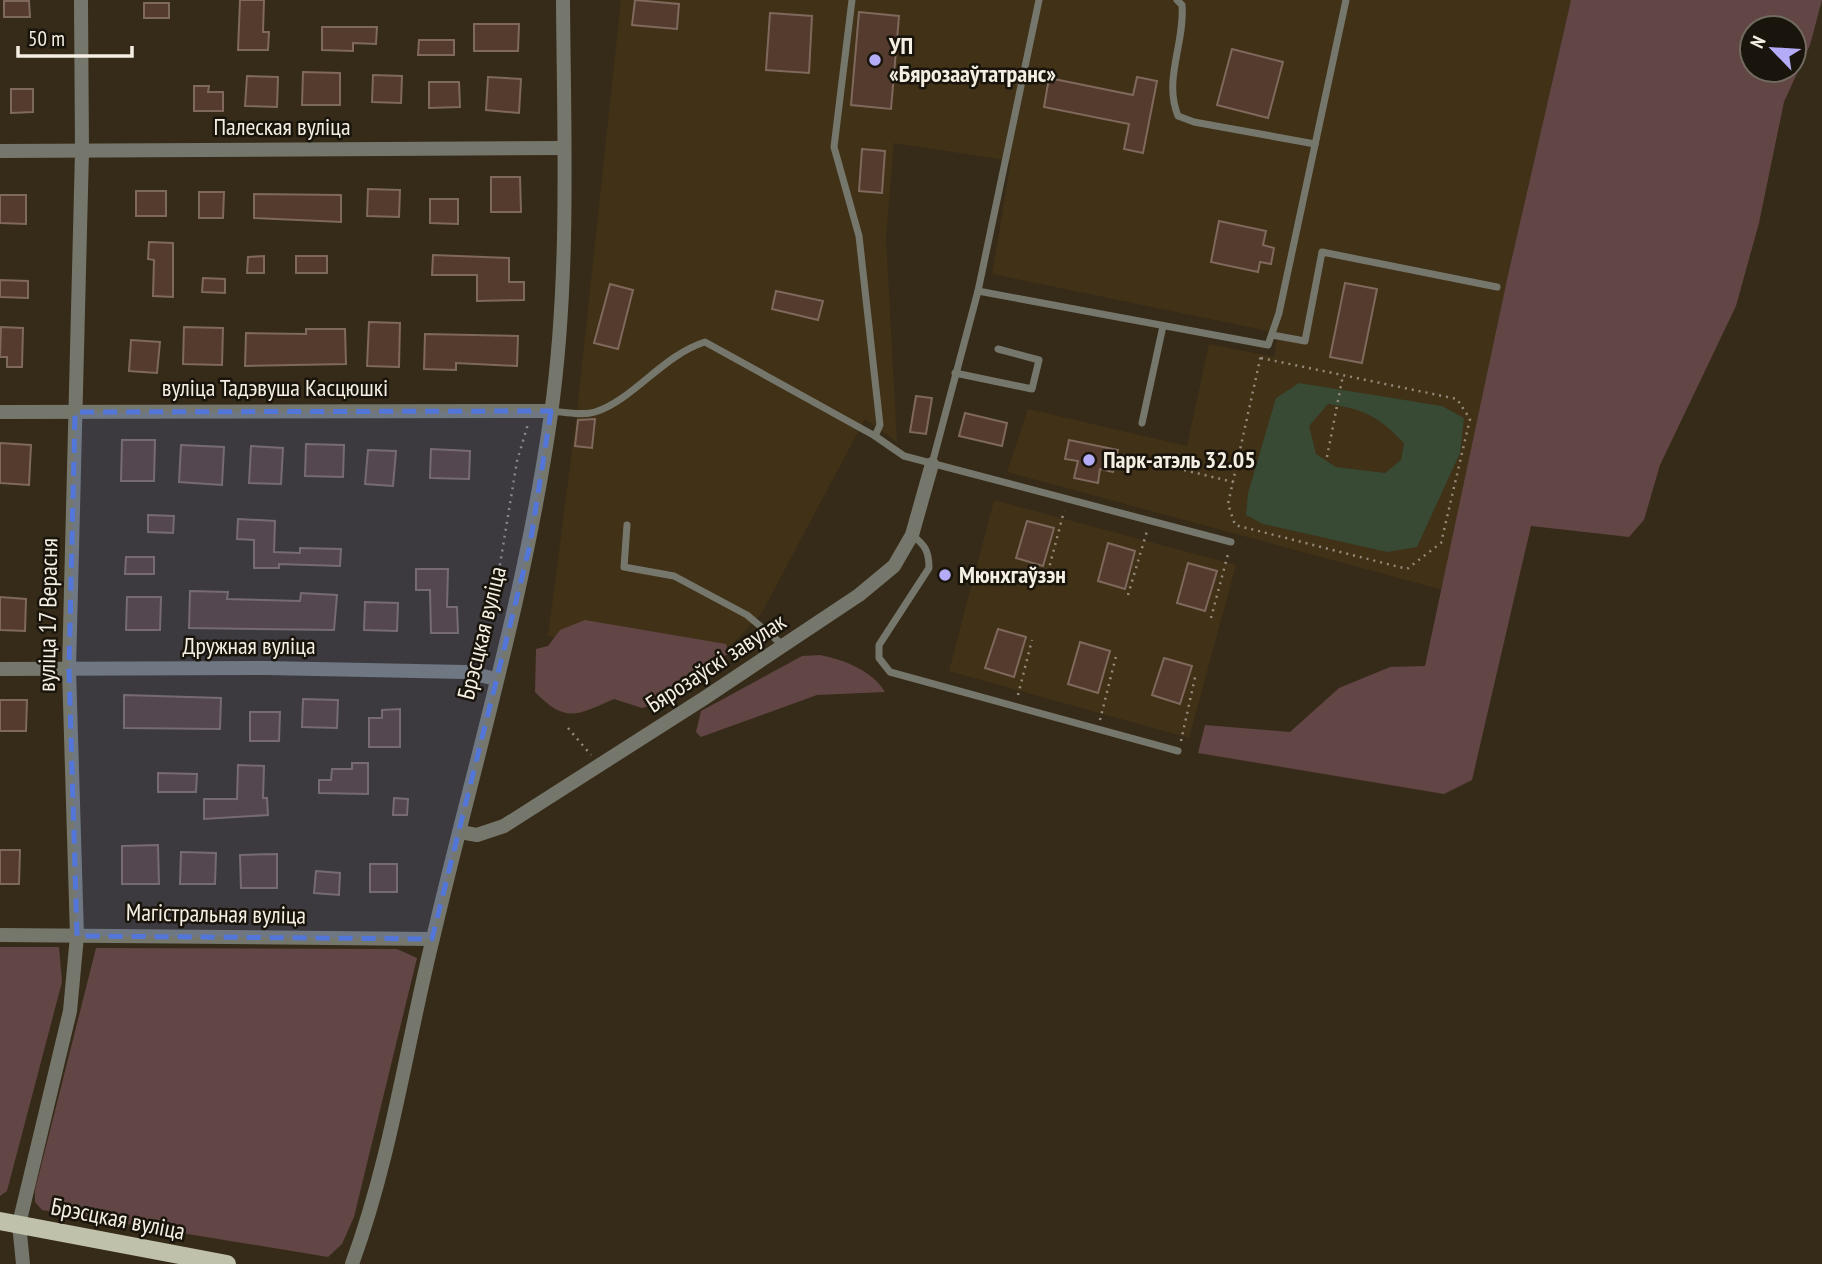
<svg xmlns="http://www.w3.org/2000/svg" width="1822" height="1264" viewBox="0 0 1822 1264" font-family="'PT Sans Narrow',sans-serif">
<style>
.built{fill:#403117}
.green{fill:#624545;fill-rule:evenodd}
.water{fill:#384934;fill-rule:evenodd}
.building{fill:#543b2e;stroke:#7f685c;stroke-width:2}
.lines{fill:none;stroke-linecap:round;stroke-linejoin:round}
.path{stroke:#948b7b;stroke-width:2.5;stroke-dasharray:2 5;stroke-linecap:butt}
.service{stroke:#76776c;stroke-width:7}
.minor{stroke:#76776c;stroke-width:14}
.tertiary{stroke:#76776c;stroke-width:14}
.primary{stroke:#c0c1ab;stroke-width:18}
.marked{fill:#5376da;fill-opacity:0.2;stroke:#5376da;stroke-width:5;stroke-dasharray:14 9;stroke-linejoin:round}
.poi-dot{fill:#b5acf8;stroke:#19140c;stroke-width:2.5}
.labels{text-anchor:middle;stroke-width:5;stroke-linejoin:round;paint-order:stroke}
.poi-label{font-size:24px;font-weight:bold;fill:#f5eee2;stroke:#19140c;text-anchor:start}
.street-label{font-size:24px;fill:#f5eee2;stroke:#19140c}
</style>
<rect width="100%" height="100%" fill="#362b18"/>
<g class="built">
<polygon points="621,0 1571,0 1508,275 1443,590 1007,472 1028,409 1187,446 1209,344 1274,357 1278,333 992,274 1011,161 894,143 886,237 897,442 865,419 761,614 720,657 620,648 548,636 577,412"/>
<polygon points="994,500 1236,565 1189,738 949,671"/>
</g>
<g class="green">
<path d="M 1571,0 L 1822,0 L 1810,45 L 1784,102 L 1759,223 L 1736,306 L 1660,465 L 1644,520 L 1629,537 L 1531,526 L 1472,780 L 1444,794 L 1198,753 L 1205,725 L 1290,732 L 1339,688 L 1390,667 L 1425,666 L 1508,275 ZM 1752,28 L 1794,28 L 1794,70 L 1752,70 Z"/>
<path d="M 585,620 L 726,644 L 729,654 L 696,667 L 669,701 L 642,708 L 614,699 C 577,715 566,724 535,692 L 536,649 L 548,646 L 560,630 Z"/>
<path d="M 820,655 C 844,660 872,670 885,692 L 817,695 L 701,737 L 696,732 L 701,711 L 802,656 Z"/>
<polygon points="0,947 59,947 62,982 7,1191 0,1196"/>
<polygon points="96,948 397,949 417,958 354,1217 342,1244 328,1257 42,1210 35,1202 35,1190"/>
</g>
<path class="water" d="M 1299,383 L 1442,406 L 1464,418 L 1460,453 L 1417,547 L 1387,552 L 1263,524 L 1246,515 L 1248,493 L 1276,398 ZM 1328,404 C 1364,409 1378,416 1404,443 L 1401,460 L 1385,473 L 1336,467 L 1316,454 L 1309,426 Z"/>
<g class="building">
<polygon points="240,0 264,0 263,32 269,32 268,50 238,50"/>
<polygon points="635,0 679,4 677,29 632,25"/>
<polygon points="4,1 29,1 30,17 4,17"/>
<rect x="144" y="3" width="25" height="15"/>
<polygon points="859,12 899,16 891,109 851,105"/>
<polygon points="770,13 812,16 809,73 766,70"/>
<polygon points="474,24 519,24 518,51 474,51"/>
<polygon points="322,27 377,27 376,44 353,43 353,51 322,50"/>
<polygon points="419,40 454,40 454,55 418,55"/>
<polygon points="1232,49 1283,62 1268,118 1217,105"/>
<polygon points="303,72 340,73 340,105 302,105"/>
<polygon points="373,75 402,76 401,103 372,102"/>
<polygon points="247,76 278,77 277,107 245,106"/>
<polygon points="488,77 521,79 519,113 486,110"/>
<polygon points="1137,77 1157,81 1143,153 1124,149 1129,124 1044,107 1049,78 1133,95"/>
<polygon points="429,82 459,82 460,107 429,108"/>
<polygon points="194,86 209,86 208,92 223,92 223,111 194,111"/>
<polygon points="11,89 33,89 33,112 11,113"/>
<polygon points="862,149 885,151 882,193 859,191"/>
<polygon points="491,177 520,177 521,212 491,212"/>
<polygon points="368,189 400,190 399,217 367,216"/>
<rect x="136" y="191" width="30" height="25"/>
<polygon points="199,192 224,192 223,218 199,218"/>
<polygon points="254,194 341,195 341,222 254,218"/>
<polygon points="0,195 26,195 26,224 0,223"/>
<polygon points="430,199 458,199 458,224 430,223"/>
<polygon points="1219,221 1266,231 1263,245 1274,248 1271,264 1260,262 1258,272 1211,262"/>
<polygon points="149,242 173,243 173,297 153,296 154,260 148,259"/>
<polygon points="433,255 509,258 509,282 524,282 524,300 477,301 477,275 432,275"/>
<polygon points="264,256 264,273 247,273 248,257"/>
<rect x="296" y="256" width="31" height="17"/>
<polygon points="203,278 225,279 225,293 202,292"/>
<polygon points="0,280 28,281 28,298 0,297"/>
<polygon points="1345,283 1377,289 1362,363 1330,357"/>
<polygon points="610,284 633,290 618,349 594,343"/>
<polygon points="776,291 823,301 818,320 772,309"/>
<polygon points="369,322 400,323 399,367 367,366"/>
<polygon points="1,327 23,328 22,367 7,367 7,357 0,357"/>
<polygon points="184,327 223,328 222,365 183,364"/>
<polygon points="306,329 345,329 346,364 245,366 246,333 306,334"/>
<polygon points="425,334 518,336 517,366 456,363 456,370 424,369"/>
<polygon points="131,340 160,342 157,373 129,371"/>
<polygon points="916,396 932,398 926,434 910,432"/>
<polygon points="965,413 1007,423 1002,446 959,436"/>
<polygon points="595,419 592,448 575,446 578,420"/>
<polygon points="122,440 155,440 154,481 121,481"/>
<polygon points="1069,440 1118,450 1113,472 1100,469 1098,483 1074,478 1078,461 1065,459"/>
<polygon points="0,443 31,445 29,485 0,483"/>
<polygon points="306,444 344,445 343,477 305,476"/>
<polygon points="181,445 224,447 222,485 179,482"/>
<polygon points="251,446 283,448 281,484 249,483"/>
<polygon points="431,449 470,451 469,479 430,478"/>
<polygon points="368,450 396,451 393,486 365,484"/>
<polygon points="148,515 174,516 173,533 148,532"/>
<polygon points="238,519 275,521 274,552 300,553 300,548 341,549 340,566 279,564 279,568 254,568 254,540 237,539"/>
<polygon points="1027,521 1054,528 1043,566 1016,558"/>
<polygon points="1108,543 1135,551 1125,589 1098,581"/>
<polygon points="126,557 154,557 154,574 125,574"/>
<polygon points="1188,563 1217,571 1205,611 1177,603"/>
<polygon points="416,569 448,569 447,607 457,607 458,633 431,633 430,590 416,590"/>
<polygon points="190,591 228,592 227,599 300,601 301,593 337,595 334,630 189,628"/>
<polygon points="0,597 26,599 25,631 0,630"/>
<polygon points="127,597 161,597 160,630 126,630"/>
<polygon points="365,602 398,603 397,631 364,630"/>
<polygon points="998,629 1026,637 1014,677 985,668"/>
<polygon points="1080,642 1110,651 1098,693 1068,684"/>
<polygon points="1164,658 1192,666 1180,704 1152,695"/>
<polygon points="124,695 221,698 220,729 124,728"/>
<polygon points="303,699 338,700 337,728 302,727"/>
<polygon points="0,700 27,700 26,731 0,731"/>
<polygon points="400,709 400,747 369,747 369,718 382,718 382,710"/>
<polygon points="250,712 280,712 279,741 250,741"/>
<polygon points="352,763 368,763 368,794 319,793 319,780 331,780 332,769 352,769"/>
<polygon points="238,765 264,766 263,798 267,798 268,815 204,819 204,799 237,799"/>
<polygon points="158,773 197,774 196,792 158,792"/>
<polygon points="394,798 408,799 407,815 393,815"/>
<polygon points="158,845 159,884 122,884 122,846"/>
<polygon points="0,850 20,850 19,884 0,884"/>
<polygon points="181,852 216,853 215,884 180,884"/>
<polygon points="277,854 277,888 241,888 240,855"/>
<rect x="370" y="864" width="27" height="28"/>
<polygon points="316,871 340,873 339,895 314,893"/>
</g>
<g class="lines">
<g class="path">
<polyline points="1261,358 1457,399 1470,419 1441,543 1407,569 1235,525 1228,504 1261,355"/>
<polyline points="1123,455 1233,482"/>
<polyline points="1327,457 1343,375"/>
<polyline points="1048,572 1064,511"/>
<polyline points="1128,595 1147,531"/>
<polyline points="1211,618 1228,554"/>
<polyline points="484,662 517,461 528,424"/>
<polyline points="1018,695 1032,640"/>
<polyline points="1100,720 1117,652"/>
<polyline points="568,728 591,755"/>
<polyline points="1181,741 1196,673"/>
</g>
<g class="service">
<polyline points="852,0 834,147 859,236 880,425 875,436 904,456 1231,542"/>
<path d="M 1177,0 L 1182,5 C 1185,44 1163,79 1178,116 L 1194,122 L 1315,144"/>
<polyline points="978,291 1268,345 1279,313 1346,0"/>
<polyline points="1272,335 1305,341 1322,252 1497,287"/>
<polyline points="955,373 1032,389 1039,360 998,349"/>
<path d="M 551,411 C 564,412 582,416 595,412 C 633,400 663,355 705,342 L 875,436"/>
<polyline points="1142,423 1163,326"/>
<polyline points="932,464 978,291 1039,0"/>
<polyline points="627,525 624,567 674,576 747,615 784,646"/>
<path d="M 912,535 C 925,545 929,551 929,568 L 879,645 L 879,658 L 890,672 L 1178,751"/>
</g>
<g class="minor">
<polyline points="0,151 564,148"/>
<polyline points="0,412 551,411"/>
<polyline points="0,669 266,668 466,672 496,679"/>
<polyline points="460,832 477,835 504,826 703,699 859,595 894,566 912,535 932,464"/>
<polyline points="0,935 432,939"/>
<polyline points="23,1264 19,1224 70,1011 77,936 69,669 82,151 81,0"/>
</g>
<path class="tertiary" d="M 352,1264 C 391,1158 406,1047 433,938 C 474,764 526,591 551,414 C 570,277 564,138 563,0"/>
<polyline class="primary" points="0,1221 227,1264"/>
</g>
<path class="marked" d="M 551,411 L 530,545 L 432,939 L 77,936 L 69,669 L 75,412 Z"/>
<g class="poi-dot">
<circle cx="875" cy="60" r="7"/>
<circle cx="1089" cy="460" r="7"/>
<circle cx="945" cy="575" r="7"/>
</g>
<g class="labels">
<g class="poi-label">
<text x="889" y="54">УП<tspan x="889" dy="28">«Бярозааўтатранс»</tspan></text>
<text x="1103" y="468">Парк-атэль 32.05</text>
<text x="959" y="583">Мюнхгаўзэн</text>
</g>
<g class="street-label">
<text x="282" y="135">Палеская вуліца</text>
<text x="275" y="396">вуліца Тадэвуша Касцюшкі</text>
<text transform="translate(48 615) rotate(-89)" y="8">вуліца 17 Верасня</text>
<text transform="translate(482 633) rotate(-76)" y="8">Брэсцкая вуліца</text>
<text x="249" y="654">Дружная вуліца</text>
<text transform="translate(716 663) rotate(-33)" y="8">Бярозаўскі завулак</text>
<text transform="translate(216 914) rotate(1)" y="8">Магістральная вуліца</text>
<text transform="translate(118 1219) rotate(11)" y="8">Брэсцкая вуліца</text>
</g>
</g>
<g transform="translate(1773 49) rotate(295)"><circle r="33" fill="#19140c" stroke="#716b62" stroke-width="2"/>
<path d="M0-5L12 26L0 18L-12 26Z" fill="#b5acf8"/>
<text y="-10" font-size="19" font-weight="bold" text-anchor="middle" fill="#f5eee2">N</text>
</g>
<path d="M18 46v10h114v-10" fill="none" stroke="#f5eee2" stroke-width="3.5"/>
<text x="28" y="46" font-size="21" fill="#f5eee2" stroke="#19140c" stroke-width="5" paint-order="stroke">50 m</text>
</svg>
